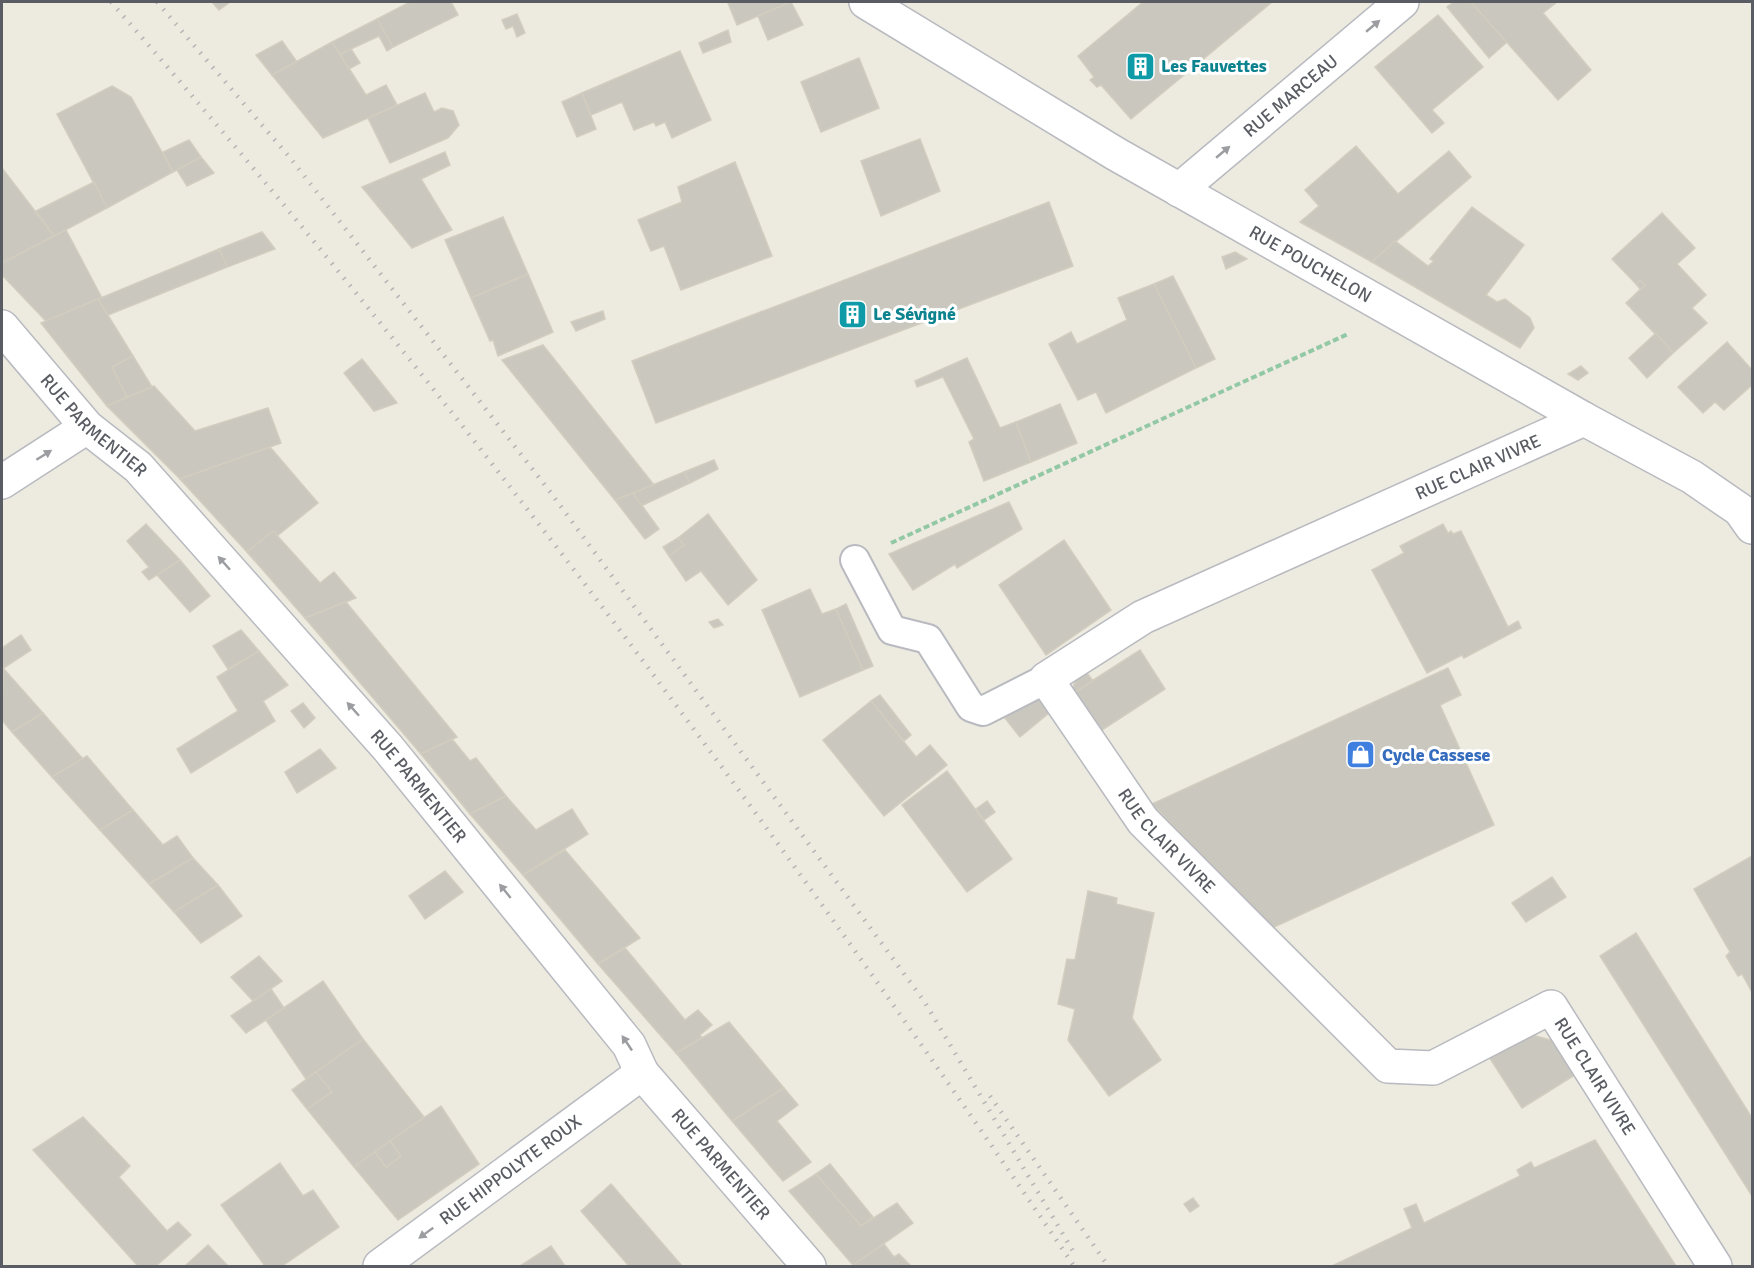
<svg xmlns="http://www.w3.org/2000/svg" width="1754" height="1268" viewBox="0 0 1754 1268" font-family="Signika,sans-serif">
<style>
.building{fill:#cac7bf;stroke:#d2cdbe;stroke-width:1.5}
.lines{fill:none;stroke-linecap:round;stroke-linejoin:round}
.pedestrian-casing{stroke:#b8bac0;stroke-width:32}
.minor-casing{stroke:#b8bac0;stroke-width:36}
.path{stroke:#93c8a5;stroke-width:4;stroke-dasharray:6 3;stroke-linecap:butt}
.pedestrian{stroke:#fff;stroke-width:28}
.minor{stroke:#fff;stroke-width:33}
.rail{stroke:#b4b5b5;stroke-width:4.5;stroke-dasharray:1.5 8;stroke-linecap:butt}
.oneway{fill:#9b9da1}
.labels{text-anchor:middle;stroke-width:6;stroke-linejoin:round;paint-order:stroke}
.culture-label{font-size:18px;font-weight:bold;fill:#0d838f;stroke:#fff;text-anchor:start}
.street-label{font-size:18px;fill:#595c62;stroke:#fff}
.shop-label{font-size:18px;font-weight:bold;fill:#366cbe;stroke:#fff;text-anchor:start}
</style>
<rect width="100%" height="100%" fill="#edebe0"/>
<g class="building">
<polygon points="212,2 230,2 219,10"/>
<polygon points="410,2 451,2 458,15 393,47 377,19"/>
<polygon points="732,2 791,2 737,25 728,3"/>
<polygon points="791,2 803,25 768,40 758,16"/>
<polygon points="1143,2 1272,2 1131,119 1101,85 1097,87 1090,80 1094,77 1078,56"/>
<polygon points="1454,2 1471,2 1507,42 1489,58 1447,7"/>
<polygon points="1471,2 1557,2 1543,13 1591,70 1558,100"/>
<polygon points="517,14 525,33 517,37 513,26 506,29 502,20"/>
<polygon points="1438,15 1483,67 1432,110 1444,123 1432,133 1375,67"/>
<polygon points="377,19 393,47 387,51 379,36 340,54 332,42"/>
<polygon points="728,30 731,42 703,53 699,43"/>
<polygon points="282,41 297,62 272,75 256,55"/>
<polygon points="332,42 366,95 386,85 397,105 323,138 272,75"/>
<polygon points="351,49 360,63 349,69 340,54"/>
<polygon points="680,51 711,120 672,138 665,122 656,126 654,122 634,130 622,102 591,115 582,93"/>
<polygon points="859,58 879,108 821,132 801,82"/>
<polygon points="112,86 131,97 173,172 107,208 57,114"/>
<polygon points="425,93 434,112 442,108 453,111 459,125 448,138 390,163 368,118"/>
<polygon points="582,93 596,129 577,137 562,102"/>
<polygon points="920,139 940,191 881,216 861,161"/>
<polygon points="189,140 201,157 173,172 163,152"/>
<polygon points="1356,146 1398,194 1449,151 1471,177 1372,262 1300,222 1319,206 1305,190"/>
<polygon points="445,152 450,165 421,179 452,230 412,248 362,187"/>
<polygon points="201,157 214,173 187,186 177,170"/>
<polygon points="735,162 772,256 681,290 664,246 651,251 638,220 682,202 678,187"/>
<polygon points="2,168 54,236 2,263"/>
<polygon points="94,182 107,208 54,236 36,211"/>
<polygon points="1049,202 1073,266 656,423 632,361"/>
<polygon points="1472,207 1524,245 1486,295 1497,302 1505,299 1530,318 1534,328 1520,348 1372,262 1395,241 1428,266 1434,261 1430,259"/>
<polygon points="1662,213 1695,248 1677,264 1706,295 1692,308 1707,323 1673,353 1626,303 1645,285 1640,280 1636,284 1612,259"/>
<polygon points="503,217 528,274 471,298 445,240"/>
<polygon points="66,230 102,298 46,321 2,275 2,263"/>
<polygon points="262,232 275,249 227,267 219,249"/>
<polygon points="219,249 227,267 108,315 98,299"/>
<polygon points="1235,252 1247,259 1226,269 1222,257"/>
<polygon points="528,274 553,332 498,356 493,340 490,341 471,298"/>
<polygon points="1173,276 1215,359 1196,368 1154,284"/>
<polygon points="1640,280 1645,285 1641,290 1636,284"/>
<polygon points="1154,284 1196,368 1106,413 1096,392 1078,400 1049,344 1071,332 1077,344 1127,320 1118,298"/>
<polygon points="98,299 133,356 112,367 127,397 107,406 41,323"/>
<polygon points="603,311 605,319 576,331 571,322"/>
<polygon points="1656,333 1673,353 1647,378 1629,358"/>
<polygon points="1727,342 1752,370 1752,385 1724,410 1715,402 1703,413 1678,387"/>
<polygon points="543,345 654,485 615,500 502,360"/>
<polygon points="133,356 152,387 127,397 112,367"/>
<polygon points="967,358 1000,428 1016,422 1031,462 984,481 969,442 974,439 943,377 917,387 915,381"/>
<polygon points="362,359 397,403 374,411 344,373"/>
<polygon points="1581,366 1588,373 1578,380 1568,374"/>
<polygon points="154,386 195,431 268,408 281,443 180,479 107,406"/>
<polygon points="1060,404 1077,443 1031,462 1016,422"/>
<polygon points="270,447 318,503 277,536 273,531 247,552 180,479"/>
<polygon points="714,460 718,469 690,483 684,472"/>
<polygon points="684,472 690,483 641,506 633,493"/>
<polygon points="633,493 659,529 645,539 615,500"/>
<polygon points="1009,502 1022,529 957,568 955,564 913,590 889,554"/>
<polygon points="708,514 757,580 728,605 701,571 686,581 669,556 684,545 678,538"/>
<polygon points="146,524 180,560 149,580 142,572 149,567 127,541"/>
<polygon points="1443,524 1448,533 1451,531 1453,534 1461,531 1508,627 1518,621 1521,628 1464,658 1462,655 1427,673 1372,570 1404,553 1400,546"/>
<polygon points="273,531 320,583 334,572 356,598 305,618 247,552"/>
<polygon points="678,538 684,545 669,556 663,547"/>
<polygon points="1064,540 1111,610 1046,655 999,585"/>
<polygon points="180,560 210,596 190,612 157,575"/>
<polygon points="810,589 822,614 836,609 863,670 800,697 762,610"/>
<polygon points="346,602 457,737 421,754 305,618"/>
<polygon points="846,604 873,666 863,670 836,609"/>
<polygon points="718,619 723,625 714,628 709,622"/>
<polygon points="241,630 259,651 228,669 213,646"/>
<polygon points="21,635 31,650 2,669 2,648"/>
<polygon points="1140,650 1165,689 1099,732 1073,693"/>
<polygon points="259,651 288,685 263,701 275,721 191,773 177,749 238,711 217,677"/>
<polygon points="3,668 43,713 12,732 2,720"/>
<polygon points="1448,668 1461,695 1440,705 1494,825 1272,928 1152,804"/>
<polygon points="1084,669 1093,681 1073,693 1074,684"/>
<polygon points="1037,692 1050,712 1020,737 1005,718"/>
<polygon points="880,695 911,735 904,741 871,701"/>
<polygon points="871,701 916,757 930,745 947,765 884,816 823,740"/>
<polygon points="303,703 315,718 304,728 291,711"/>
<polygon points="43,713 83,759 52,777 12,732"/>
<polygon points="452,739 470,761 476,758 506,796 470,814 421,754"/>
<polygon points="320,749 336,768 297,793 285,772"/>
<polygon points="87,756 133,810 100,830 52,777"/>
<polygon points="947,771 1012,859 967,892 902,805"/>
<polygon points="506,796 536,830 572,809 588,834 523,875 470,814"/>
<polygon points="987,801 995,812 984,820 976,809"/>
<polygon points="133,810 163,845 177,836 193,858 149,884 100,830"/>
<polygon points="565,850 640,938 598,964 523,875"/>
<polygon points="1752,856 1752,992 1742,974 1738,976 1726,956 1730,952 1694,889"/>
<polygon points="193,858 218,885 174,912 149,884"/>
<polygon points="445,871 463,892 425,919 409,896"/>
<polygon points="1552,877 1566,897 1526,922 1512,903"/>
<polygon points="218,885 242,916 201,943 174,912"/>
<polygon points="1088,891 1117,898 1116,904 1154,913 1132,1018 1161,1060 1109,1096 1068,1040 1075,1009 1058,1004 1067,959 1075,960"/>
<polygon points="1636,933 1752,1118 1752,1196 1600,956"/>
<polygon points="625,948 685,1020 698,1010 712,1025 700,1035 702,1038 676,1053 598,964"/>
<polygon points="259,956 282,981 253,1001 231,977"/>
<polygon points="323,981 363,1039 306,1079 266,1020"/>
<polygon points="271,989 284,1008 246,1033 231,1016"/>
<polygon points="729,1022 784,1088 732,1121 676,1053"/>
<polygon points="1532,1035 1561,1043 1578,1073 1522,1108 1489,1057"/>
<polygon points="363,1039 424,1117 354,1167 307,1109 332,1092 316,1072"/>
<polygon points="316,1072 332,1092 307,1109 292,1090"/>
<polygon points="784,1088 798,1105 777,1121 811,1162 783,1181 732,1121"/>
<polygon points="441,1106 479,1164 398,1220 354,1167 375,1152 386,1167 401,1156 390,1141"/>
<polygon points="83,1117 130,1166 119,1177 167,1231 178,1222 191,1235 156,1266 138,1266 33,1150"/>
<polygon points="1595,1140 1676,1266 1332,1266 1412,1228 1404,1209 1416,1204 1424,1223 1520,1176 1517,1170 1531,1162 1534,1168"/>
<polygon points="390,1141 401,1156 386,1167 375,1152"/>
<polygon points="280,1163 303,1196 313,1190 339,1227 282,1266 265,1266 221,1205"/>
<polygon points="830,1164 873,1217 861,1226 816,1174"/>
<polygon points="816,1174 861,1226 897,1203 913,1223 853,1265 789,1191"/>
<polygon points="611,1184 682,1266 629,1266 581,1211"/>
<polygon points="1193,1198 1199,1206 1190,1212 1184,1204"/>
<polygon points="884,1244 894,1257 899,1254 911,1266 853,1265"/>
<polygon points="208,1245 228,1266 185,1266"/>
<polygon points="551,1246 565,1266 520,1266"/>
</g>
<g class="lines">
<defs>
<polyline id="pedestrian" points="855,560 892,630 928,639 971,707 983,711 1046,679"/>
<g id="minor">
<path id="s1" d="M 866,2 L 1116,154 L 1584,419 L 1692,477 L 1740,510 L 1752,527"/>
<path id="s2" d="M 1179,190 L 1402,2"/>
<path id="s3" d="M 2,327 L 87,427 L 138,467 L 388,748 L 629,1045 L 642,1073 L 809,1266"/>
<path id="s4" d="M 1584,419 L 1143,617 L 1046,679 L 1143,821 L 1388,1066 L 1433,1068 L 1551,1007 L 1715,1266"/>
<polyline points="2,482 87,427"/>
<path id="s5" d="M 380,1266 L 642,1073"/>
</g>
</defs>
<use href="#pedestrian" class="pedestrian-casing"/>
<use href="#minor" class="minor-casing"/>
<polyline class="path" points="891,543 1348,334"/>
<use href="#pedestrian" class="pedestrian"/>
<use href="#minor" class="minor"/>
<g class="rail">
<path d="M 111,2 C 459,400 777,829 1074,1266"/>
<polyline points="157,2 291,159 548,489 924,1001 1073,1251"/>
<polyline points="990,1096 1108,1266"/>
</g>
</g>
<defs><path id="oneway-solid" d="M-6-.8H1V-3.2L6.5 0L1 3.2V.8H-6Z" transform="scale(1.5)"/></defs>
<g class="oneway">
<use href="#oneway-solid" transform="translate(1373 26) rotate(-40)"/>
<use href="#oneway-solid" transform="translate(1223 152) rotate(-40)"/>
<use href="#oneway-solid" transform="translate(44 455) rotate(-32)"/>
<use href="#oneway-solid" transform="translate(224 563) rotate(-132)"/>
<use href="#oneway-solid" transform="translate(353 709) rotate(-132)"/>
<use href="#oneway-solid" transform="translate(505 891) rotate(-129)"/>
<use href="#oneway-solid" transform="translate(627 1043) rotate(-124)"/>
<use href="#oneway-solid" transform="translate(426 1233) rotate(144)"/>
</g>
<defs>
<symbol id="building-square" viewBox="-11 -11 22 22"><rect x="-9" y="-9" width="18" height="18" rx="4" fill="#0f9aa8" stroke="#fff"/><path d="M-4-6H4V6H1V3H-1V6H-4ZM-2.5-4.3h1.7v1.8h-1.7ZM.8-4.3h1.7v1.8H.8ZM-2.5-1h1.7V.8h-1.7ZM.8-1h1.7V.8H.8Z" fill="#fff"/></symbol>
<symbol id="shop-square" viewBox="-11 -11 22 22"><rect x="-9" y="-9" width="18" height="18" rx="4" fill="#3f7fe0" stroke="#fff"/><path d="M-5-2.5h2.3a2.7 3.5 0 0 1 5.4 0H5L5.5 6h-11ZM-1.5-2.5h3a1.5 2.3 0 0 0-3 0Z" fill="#fff"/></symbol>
</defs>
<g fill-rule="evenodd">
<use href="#building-square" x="1124" y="50" width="33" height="33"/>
<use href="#building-square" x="836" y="298" width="33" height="33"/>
<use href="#shop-square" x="1344" y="738" width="33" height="33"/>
</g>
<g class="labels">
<g class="culture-label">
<text x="1161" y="72">Les Fauvettes</text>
<text x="873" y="320">Le Sévigné</text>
</g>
<g class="street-label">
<text dy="6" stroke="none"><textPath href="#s2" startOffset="146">RUE MARCEAU</textPath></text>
<text dy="6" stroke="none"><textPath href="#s1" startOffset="516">RUE POUCHELON</textPath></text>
<text dy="6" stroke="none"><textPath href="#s3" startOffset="135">RUE PARMENTIER</textPath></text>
<text transform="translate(1478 467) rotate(-24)" y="6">RUE CLAIR VIVRE</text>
<text dy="6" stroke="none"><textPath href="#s3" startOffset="621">RUE PARMENTIER</textPath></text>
<text dy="6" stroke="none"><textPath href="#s4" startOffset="801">RUE CLAIR VIVRE</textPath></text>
<text dy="6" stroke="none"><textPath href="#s4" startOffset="1377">RUE CLAIR VIVRE</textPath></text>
<text dy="6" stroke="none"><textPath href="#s3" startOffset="1106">RUE PARMENTIER</textPath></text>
<text dy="6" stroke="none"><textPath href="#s5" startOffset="162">RUE HIPPOLYTE ROUX</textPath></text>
</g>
<g class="shop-label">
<text x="1382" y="761">Cycle Cassese</text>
</g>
</g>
<rect width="1754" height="1268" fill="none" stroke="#595c62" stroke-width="6"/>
</svg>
